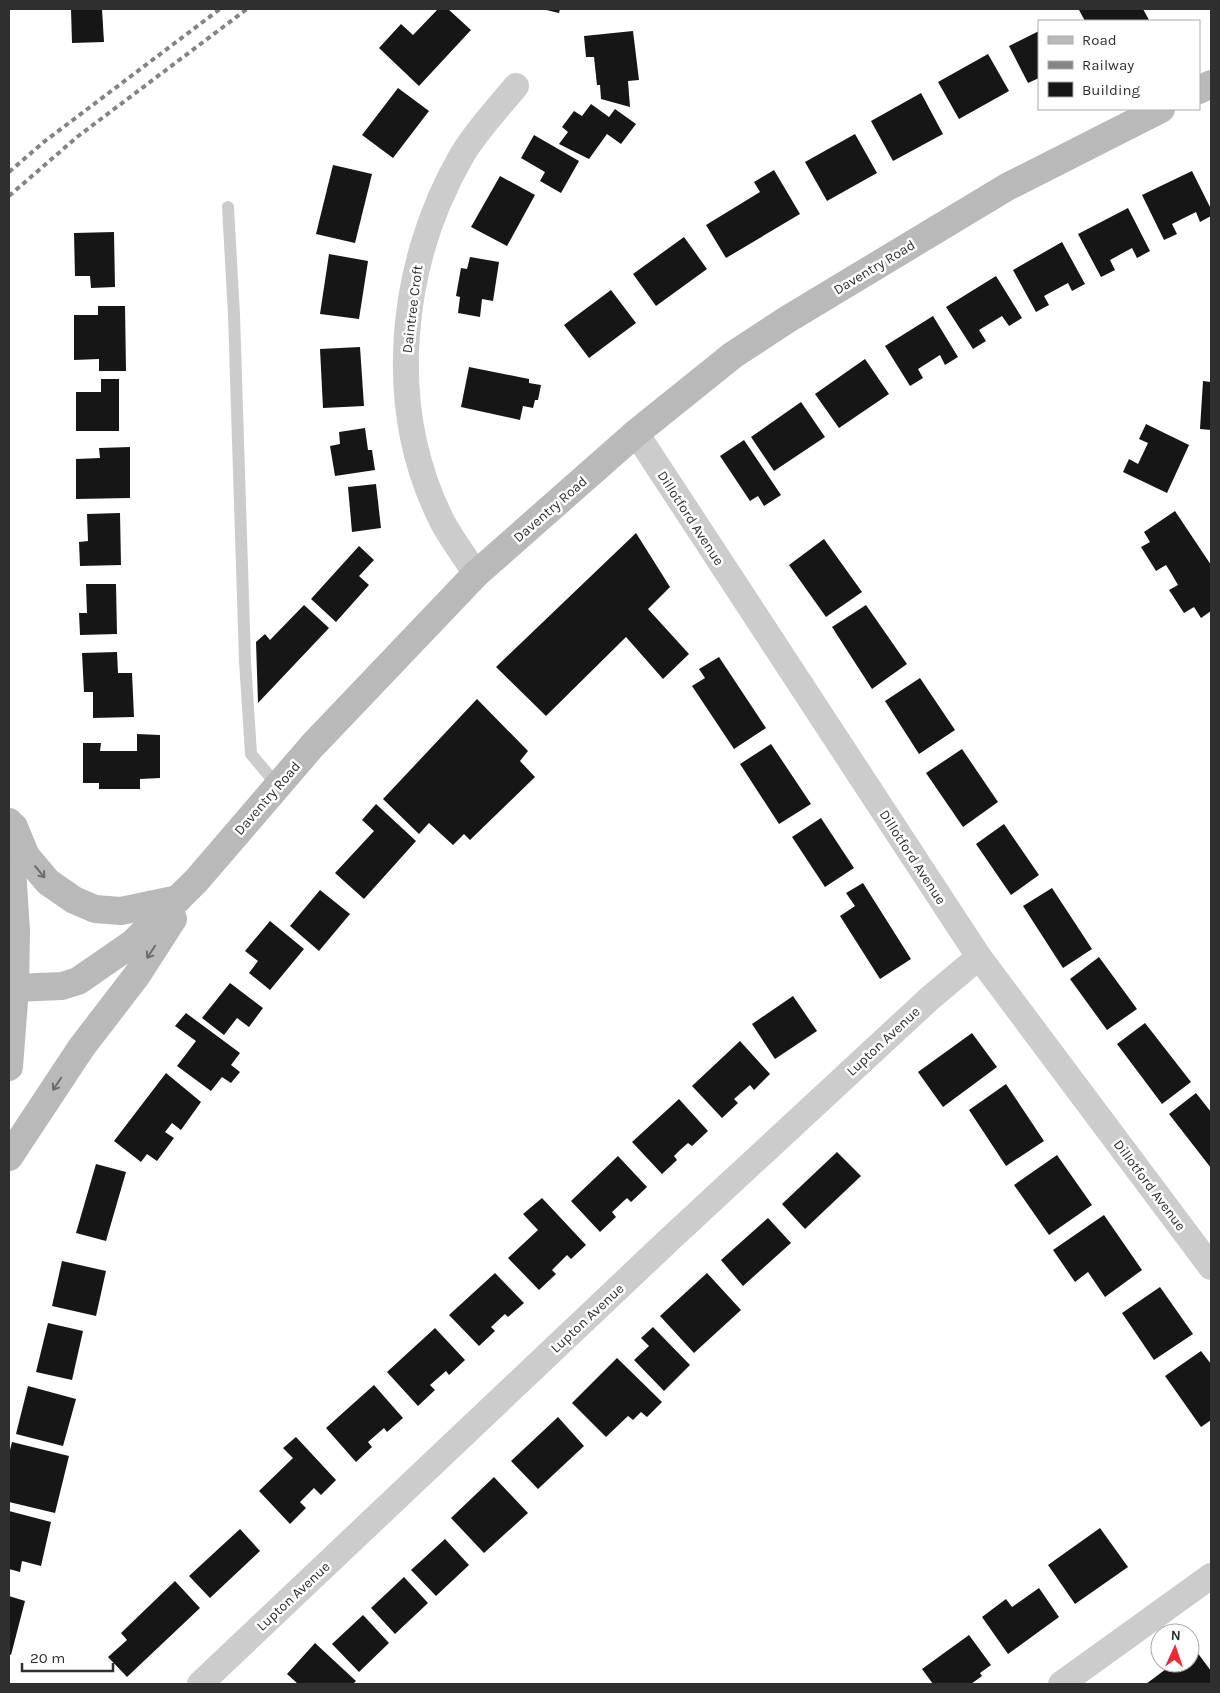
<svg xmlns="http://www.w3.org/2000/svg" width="1220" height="1693" viewBox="0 0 1220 1693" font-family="Karla,sans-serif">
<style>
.building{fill:#161616}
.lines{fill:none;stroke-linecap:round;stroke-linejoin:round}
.lane{stroke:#ccc;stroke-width:12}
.street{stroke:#ccc;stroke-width:26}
.secondary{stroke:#b9b9b9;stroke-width:28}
.rail{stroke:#848484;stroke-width:4;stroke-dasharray:5 4;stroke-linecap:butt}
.oneway{stroke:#6d6d6d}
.labels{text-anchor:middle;stroke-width:5;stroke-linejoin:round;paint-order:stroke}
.street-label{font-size:14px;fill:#2f2f2f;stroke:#fff}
</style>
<rect width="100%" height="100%" fill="#fff"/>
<g class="building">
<polygon points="71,9 102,9 104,42 72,43"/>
<polygon points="438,9 448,9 471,30 419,86 379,48 401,24 413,35"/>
<polygon points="542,9 560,9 559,13"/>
<polygon points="1080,9 1143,9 1149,20 1085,21 1079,10"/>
<polygon points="633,31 639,80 628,81 630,107 601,99 600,85 597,85 594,57 586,57 584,36"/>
<polygon points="1039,31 1039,78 1028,83 1009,46"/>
<polygon points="988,54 1009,91 959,119 938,82"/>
<polygon points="398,88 429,111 393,158 362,135"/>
<polygon points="921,93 943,134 893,161 871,121"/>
<polygon points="591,104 609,117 615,109 636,124 621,144 607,134 589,159 559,144 568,132 562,127 574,111 582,116"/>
<polygon points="855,134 877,173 827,201 805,162"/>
<polygon points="534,135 579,161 561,193 540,181 545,172 521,158"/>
<polygon points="333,165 372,174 355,243 316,234"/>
<polygon points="774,170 800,214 726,258 706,225 760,192 754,182"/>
<polygon points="1192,171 1211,209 1211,216 1200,222 1196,212 1172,224 1177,234 1164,240 1142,195"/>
<polygon points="500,176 535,195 507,246 471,227"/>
<polygon points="1128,208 1150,251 1137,258 1132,248 1110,260 1115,270 1101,277 1078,234"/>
<polygon points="114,232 115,287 91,288 90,276 75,276 74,233"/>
<polygon points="684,237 707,269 656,306 633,274"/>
<polygon points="1062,242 1085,284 1072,291 1068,283 1044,296 1049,305 1036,312 1013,270"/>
<polygon points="329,254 368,261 359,319 320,314"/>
<polygon points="470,257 499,262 493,301 482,299 480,317 458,313 460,297 456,296 461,268 467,269"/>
<polygon points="996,276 1022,318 1009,326 1002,316 979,330 986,341 973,349 946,307"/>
<polygon points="611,290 636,323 589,358 564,325"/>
<polygon points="98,306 125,306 126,371 99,371 99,359 74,360 74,315 98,315"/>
<polygon points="933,316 958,357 945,365 940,355 918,369 923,378 910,386 885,346"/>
<polygon points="360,347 364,406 323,408 320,349"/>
<polygon points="865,359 889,394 839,428 815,394"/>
<polygon points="469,367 529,379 529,383 541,385 538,400 535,400 533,408 523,406 520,420 461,407"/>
<polygon points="101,379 119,379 119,431 76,431 76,392 101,392"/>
<polygon points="1203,381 1211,382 1211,430 1200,429"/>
<polygon points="801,402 825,437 774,471 751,437"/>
<polygon points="1146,424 1189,445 1167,493 1123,472 1129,459 1138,464 1148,443 1139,439"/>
<polygon points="365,428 368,450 372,450 375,470 335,476 330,446 340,444 339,432"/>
<polygon points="744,440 781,495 764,506 758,496 750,501 720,456"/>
<polygon points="130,447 130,498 76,499 76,459 100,458 99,448"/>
<polygon points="376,484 381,528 352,532 348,487"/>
<polygon points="1175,511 1211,565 1211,611 1201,618 1194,607 1184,613 1169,590 1178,585 1171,573 1166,565 1156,571 1141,547 1150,542 1144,532"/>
<polygon points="120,513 121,565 80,566 79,542 88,541 87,514"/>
<polygon points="636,533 670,587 648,609 689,654 663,679 626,637 546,716 496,667"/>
<polygon points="824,539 862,592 826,617 789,565"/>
<polygon points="359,546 374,560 359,576 369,585 336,622 311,599"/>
<polygon points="86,584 116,584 117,634 80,635 79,613 87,613"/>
<polygon points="304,605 329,628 258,703 256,642 265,634 270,640"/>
<polygon points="866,605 907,664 872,689 832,627"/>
<polygon points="117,652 118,673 132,673 134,717 93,718 93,692 84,692 82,653"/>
<polygon points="719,657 766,728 734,749 692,686 705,678 699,669"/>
<polygon points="920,678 955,730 919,754 885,701"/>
<polygon points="477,699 528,751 520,761 535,777 470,840 464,834 453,845 429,823 419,834 383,799"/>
<polygon points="137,734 160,735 160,778 140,779 140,789 99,789 99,783 83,783 83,743 101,743 100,751 137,751"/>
<polygon points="771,744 811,804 779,824 740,764"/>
<polygon points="962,749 998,802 963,827 926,773"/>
<polygon points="376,804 416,841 364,899 335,873 374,831 362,820"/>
<polygon points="821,818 854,868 825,887 792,837"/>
<polygon points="1004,824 1039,875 1011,895 976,844"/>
<polygon points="863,883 911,959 880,979 840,916 855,906 846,893"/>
<polygon points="1052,888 1092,949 1063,968 1023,906"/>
<polygon points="320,890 350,914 319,951 290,926"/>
<polygon points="270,921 304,949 270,990 249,973 258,961 245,951"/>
<polygon points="1099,957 1137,1009 1107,1030 1070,979"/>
<polygon points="230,983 263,1008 249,1027 237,1018 224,1035 202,1018"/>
<polygon points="793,996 817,1031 775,1059 752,1024"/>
<polygon points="186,1013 240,1053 231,1065 240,1072 231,1083 222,1077 211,1091 177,1066 196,1041 175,1026"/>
<polygon points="1145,1023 1191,1082 1162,1104 1117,1044"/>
<polygon points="972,1033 997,1067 943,1107 918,1072"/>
<polygon points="740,1041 770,1074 754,1090 750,1085 734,1099 738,1103 722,1118 692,1086"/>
<polygon points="166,1073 201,1102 181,1130 172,1123 165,1132 174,1138 157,1161 147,1154 141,1162 114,1141"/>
<polygon points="1006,1084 1044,1141 1006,1166 969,1110"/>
<polygon points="1196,1093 1211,1112 1211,1168 1169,1114"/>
<polygon points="679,1099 708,1131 692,1146 688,1143 680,1150 674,1156 677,1160 662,1174 632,1142"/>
<polygon points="837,1152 861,1176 805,1229 782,1204"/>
<polygon points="1057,1155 1092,1205 1049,1235 1014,1185"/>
<polygon points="618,1156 647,1187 631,1202 627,1198 612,1212 616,1217 600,1232 571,1201"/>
<polygon points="96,1164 126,1172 106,1241 76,1233"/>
<polygon points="542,1198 586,1245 571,1259 567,1255 552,1270 556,1274 539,1290 508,1258 538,1230 523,1214"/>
<polygon points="1104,1215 1142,1270 1105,1297 1088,1272 1075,1282 1053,1250"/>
<polygon points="768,1218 791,1243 743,1286 721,1260"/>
<polygon points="62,1261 106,1271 96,1316 52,1306"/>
<polygon points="495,1273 524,1303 508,1317 505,1314 491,1327 495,1331 479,1346 449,1315"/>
<polygon points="707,1273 741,1310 694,1353 660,1316"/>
<polygon points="1160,1287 1193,1334 1154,1360 1122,1313"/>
<polygon points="48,1323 83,1331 72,1380 36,1372"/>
<polygon points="653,1327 690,1365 664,1391 634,1360 649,1346 641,1338"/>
<polygon points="435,1328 465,1360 449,1375 446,1371 430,1385 435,1390 418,1406 387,1372"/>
<polygon points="1201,1351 1211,1364 1211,1420 1201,1427 1165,1376"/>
<polygon points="617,1358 662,1402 647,1417 641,1412 633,1420 628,1416 606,1437 572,1403"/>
<polygon points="374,1385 403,1418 387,1432 384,1428 368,1442 372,1447 356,1462 326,1428"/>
<polygon points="28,1386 76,1399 63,1446 16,1434"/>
<polygon points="558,1417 584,1446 538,1489 511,1461"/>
<polygon points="296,1437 336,1480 321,1495 314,1488 300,1502 306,1508 290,1524 259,1491 293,1458 283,1448"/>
<polygon points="12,1442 69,1456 55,1513 9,1502 9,1454"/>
<polygon points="494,1477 528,1513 484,1553 451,1518"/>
<polygon points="9,1511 51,1522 41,1566 22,1561 20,1572 9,1569"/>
<polygon points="1100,1528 1128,1567 1075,1604 1048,1565"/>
<polygon points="240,1529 260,1551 210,1598 189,1576"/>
<polygon points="445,1539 469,1565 436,1596 411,1570"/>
<polygon points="404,1577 428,1603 395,1634 371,1608"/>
<polygon points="175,1581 200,1608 127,1677 108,1657 127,1640 121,1633"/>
<polygon points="1039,1588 1059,1617 1008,1654 982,1617 1006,1599 1012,1607"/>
<polygon points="9,1596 25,1601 11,1655 9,1654"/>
<polygon points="363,1615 389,1643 359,1672 332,1644"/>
<polygon points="969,1635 991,1665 980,1673 982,1676 971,1684 933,1684 922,1669"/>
<polygon points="315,1643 356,1681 353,1684 298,1684 287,1674"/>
<polygon points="1194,1648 1211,1671 1211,1684 1146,1684 1174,1663 1190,1663 1190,1651"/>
</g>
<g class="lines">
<polyline class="lane" points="228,207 234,315 245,661 251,754 277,785"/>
<g class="street">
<polyline points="636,433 979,957 1211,1267"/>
<path d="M 476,574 C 465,557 453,541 443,523 C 384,408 399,264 462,155 C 477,130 498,108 516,86"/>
<polyline points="200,1684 670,1239 929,999 979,957"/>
<polyline points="1061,1684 1211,1576"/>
</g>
<g class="secondary">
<polyline points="1199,90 1211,84"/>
<polyline points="9,822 16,931 15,988 9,1067"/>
<polyline points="14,827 26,856 48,882 74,900 95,909 121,911 178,899"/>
<polyline points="15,988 62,986 78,981 133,943 196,881 312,746 476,574 636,433 733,355 788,319 1007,187 1161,109"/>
<polyline points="9,1157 81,1048 137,975 173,919"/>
</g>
<g class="rail">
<polyline points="9,172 45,141 220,9"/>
<polyline points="9,196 77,137 247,9"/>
</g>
</g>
<defs><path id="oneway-shaft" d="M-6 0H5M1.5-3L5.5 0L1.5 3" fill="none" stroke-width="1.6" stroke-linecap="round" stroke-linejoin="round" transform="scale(1.25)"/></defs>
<g class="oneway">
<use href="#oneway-shaft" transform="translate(40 872) rotate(50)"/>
<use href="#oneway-shaft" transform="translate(151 952) rotate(123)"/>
<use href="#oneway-shaft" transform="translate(57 1084) rotate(124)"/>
</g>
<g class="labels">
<g class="street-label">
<text transform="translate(874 267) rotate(-31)" y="5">Daventry Road</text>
<text transform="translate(412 309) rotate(-83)" y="5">Daintree Croft</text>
<text transform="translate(550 509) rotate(-41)" y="5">Daventry Road</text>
<text transform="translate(691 518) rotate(57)" y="5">Dillotford Avenue</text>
<text transform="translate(267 798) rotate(-49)" y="5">Daventry Road</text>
<text transform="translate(913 857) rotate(57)" y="5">Dillotford Avenue</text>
<text transform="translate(883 1041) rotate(-43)" y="5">Lupton Avenue</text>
<text transform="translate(1150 1185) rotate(53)" y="5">Dillotford Avenue</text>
<text transform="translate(587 1318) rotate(-43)" y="5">Lupton Avenue</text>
<text transform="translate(293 1596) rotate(-43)" y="5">Lupton Avenue</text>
</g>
</g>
<rect width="1220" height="1693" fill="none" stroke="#2f2f2f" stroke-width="20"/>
<rect x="1038" y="20" width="162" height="90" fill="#ffffff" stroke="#acacac"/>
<rect x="1048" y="36" width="25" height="8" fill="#b9b9b9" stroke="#acacac"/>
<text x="1082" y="45" font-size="15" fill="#2f2f2f">Road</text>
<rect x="1048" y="61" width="25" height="8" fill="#848484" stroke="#acacac"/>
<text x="1082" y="70" font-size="15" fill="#2f2f2f">Railway</text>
<rect x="1048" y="82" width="25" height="15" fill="#161616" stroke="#acacac"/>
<text x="1082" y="95" font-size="15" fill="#2f2f2f">Building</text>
<g transform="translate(1175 1648) rotate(3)"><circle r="24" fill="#ffffff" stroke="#acacac"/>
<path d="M0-4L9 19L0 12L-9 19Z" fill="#f02834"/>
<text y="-8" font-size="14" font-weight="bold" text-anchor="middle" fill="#2f2f2f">N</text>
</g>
<path d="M22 1663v8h91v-8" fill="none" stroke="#2f2f2f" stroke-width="2.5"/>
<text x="30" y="1663" font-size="15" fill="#2f2f2f" stroke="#ffffff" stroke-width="4" paint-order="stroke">20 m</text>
</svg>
